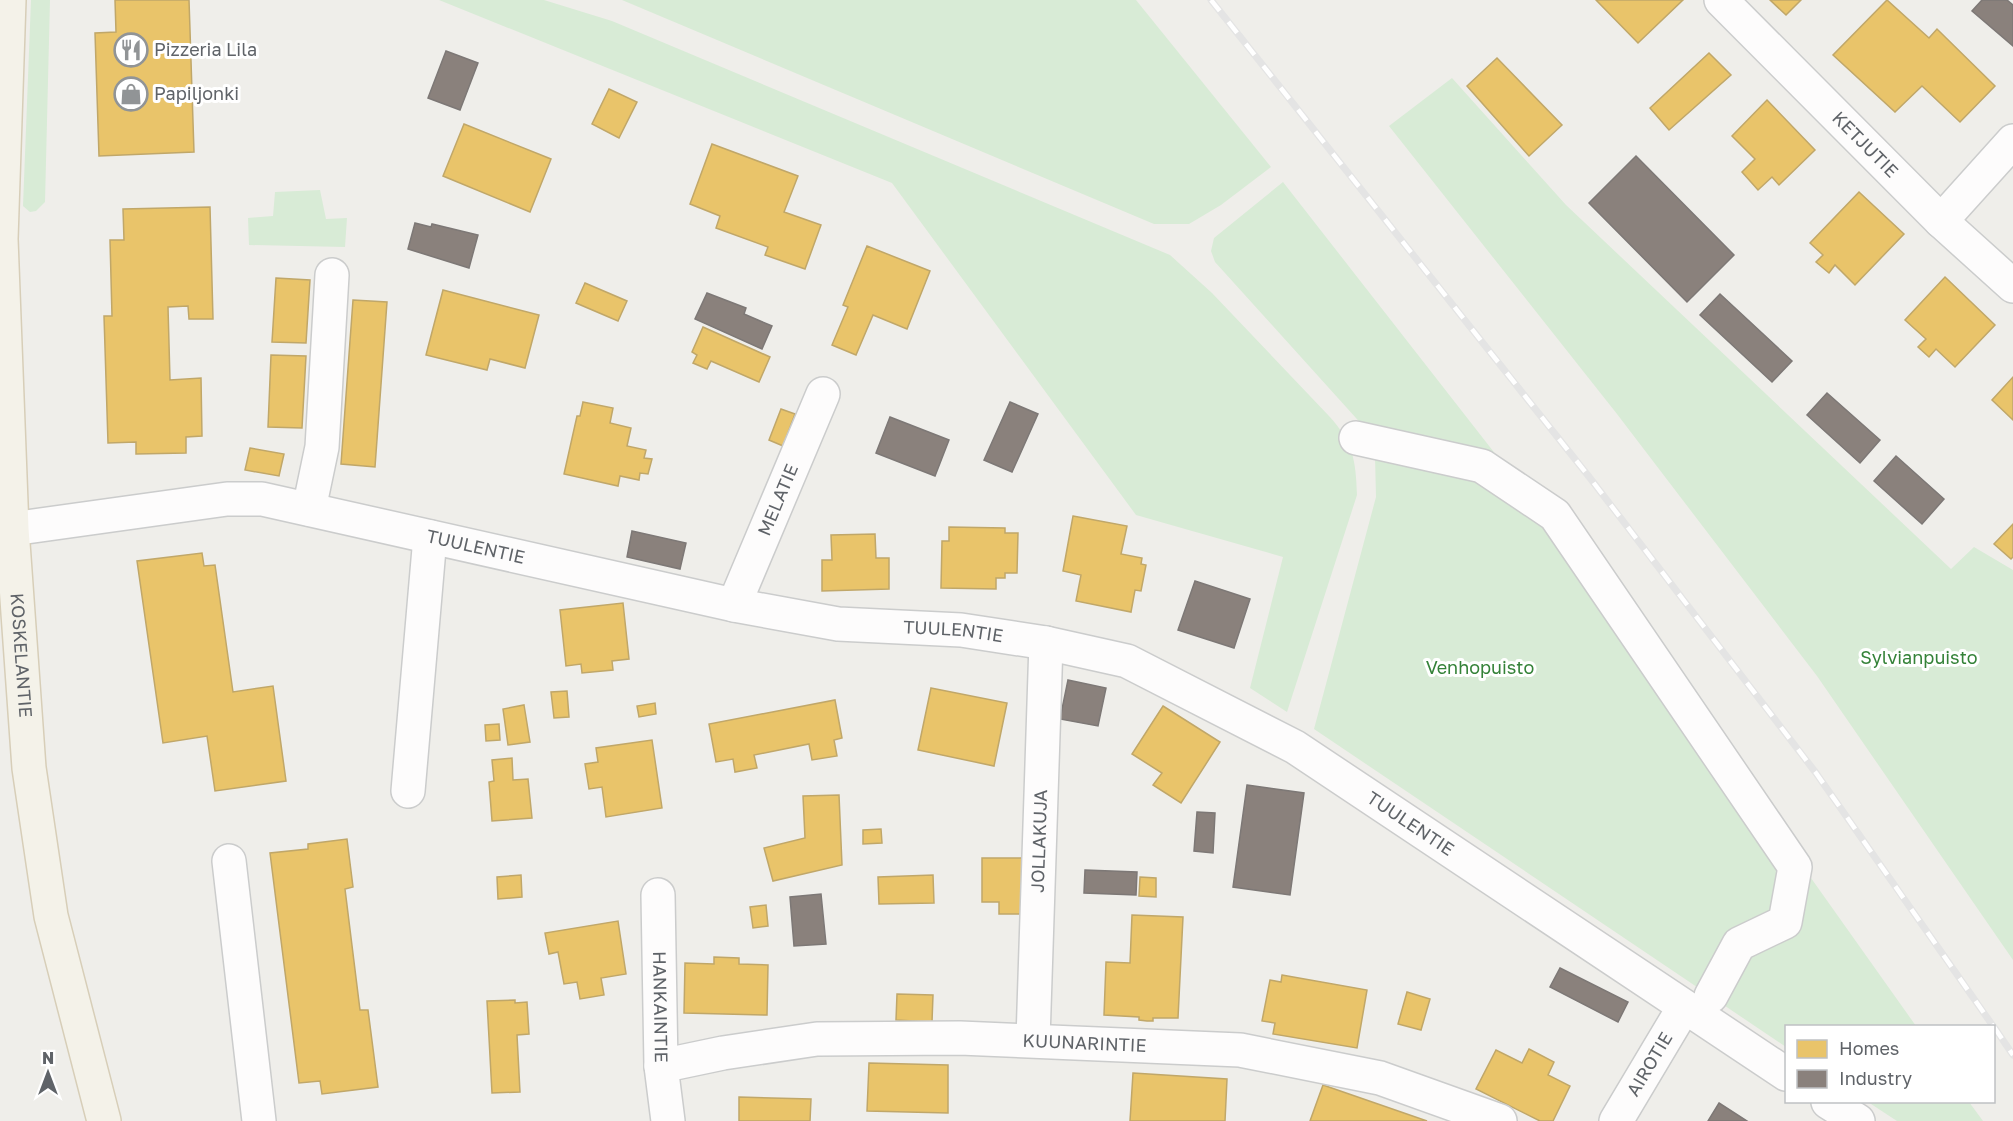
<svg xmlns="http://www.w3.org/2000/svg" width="2013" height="1121" viewBox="0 0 2013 1121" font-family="'Golos Text',sans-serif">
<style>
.green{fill:#d8ebd6}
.homes{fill:#e9c46a;stroke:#c0a769;stroke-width:1.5}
.industry{fill:#8a817c;stroke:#7d7876;stroke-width:1.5}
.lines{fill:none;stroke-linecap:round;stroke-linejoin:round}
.minor-casing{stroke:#cbcccc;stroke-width:36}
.major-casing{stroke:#d7ceb8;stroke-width:36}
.minor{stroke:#fdfcfc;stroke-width:33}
.major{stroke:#f4f2e9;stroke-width:33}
.rail-casing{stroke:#e4e4e4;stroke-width:7}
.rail{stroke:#fff;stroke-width:4.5;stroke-dasharray:14;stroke-linecap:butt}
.labels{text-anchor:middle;stroke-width:6;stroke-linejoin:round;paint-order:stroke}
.poi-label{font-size:18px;fill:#5f6368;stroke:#fff;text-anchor:start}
.street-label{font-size:18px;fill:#5f6368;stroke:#fff}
.park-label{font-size:18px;fill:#348238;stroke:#fff}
</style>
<rect width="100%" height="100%" fill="#efeeea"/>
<g class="green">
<polygon points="31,0 50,0 45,202 36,211 30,212 23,206"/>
<path d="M 439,0 L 544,0 L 612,21 L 1170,255 L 1212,293 L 1329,416 C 1353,442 1356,460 1357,495 L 1287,712 L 1250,688 L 1283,557 L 1136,515 L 892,183 Z"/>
<polygon points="622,0 1136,0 1271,167 1221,205 1189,224 1154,224"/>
<polygon points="1452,78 1566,205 1951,569 1974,547 2013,570 2013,960 1817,676 1617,414 1389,126"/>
<polygon points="1283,182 1660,665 1916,1026 1786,1026 1786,1047 1314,729 1376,497 1375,456 1365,428 1215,262 1211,251 1214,238"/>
<polygon points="320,190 326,219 347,218 345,247 249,245 248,218 273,216 275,192"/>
<polygon points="1868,1102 1969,1102 1983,1121 1897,1121"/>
</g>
<g class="homes">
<polygon points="115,0 189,0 194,152 99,156 95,33 116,32"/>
<polygon points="1596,0 1683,0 1638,43"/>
<polygon points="1770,0 1801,0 1786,15"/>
<polygon points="1887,0 1929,38 1937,29 1995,86 1960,122 1922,86 1895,112 1833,55"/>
<polygon points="1709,53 1731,75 1669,130 1650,108"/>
<polygon points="1497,58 1562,125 1529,156 1467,86"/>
<polygon points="609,89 637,102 619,138 592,124"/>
<polygon points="1767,100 1815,150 1779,185 1772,177 1758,190 1742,172 1755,159 1732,136"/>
<polygon points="464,124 551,159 530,212 443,176"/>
<polygon points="712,144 798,176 784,212 821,225 805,269 765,255 768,247 716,228 720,216 690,204"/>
<polygon points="1859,192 1904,234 1855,285 1835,265 1829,273 1816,262 1823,255 1810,243"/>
<polygon points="210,207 213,319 189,319 188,306 168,307 170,380 201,378 202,436 186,437 186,453 136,454 136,442 108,443 104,316 112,316 110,240 124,240 123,209"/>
<polygon points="867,246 930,271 907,329 873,315 856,355 832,345 848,307 843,305"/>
<polygon points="1945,277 1995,325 1955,367 1936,349 1929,357 1918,347 1926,339 1905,320"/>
<polygon points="276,278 310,280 306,343 272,342"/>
<polygon points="585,283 627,301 618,321 576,303"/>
<polygon points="443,290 539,315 525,368 490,359 487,370 426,355"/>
<polygon points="353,300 387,302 375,467 341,464"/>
<polygon points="703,327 770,357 759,382 711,361 707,369 693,363 697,355 692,352"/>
<polygon points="271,355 306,356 302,428 268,427"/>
<polygon points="2013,377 2013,420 1992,400"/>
<polygon points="583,402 613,408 610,423 631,428 627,446 646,450 644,458 652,459 648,474 640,473 639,480 620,476 618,486 564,474 577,416 580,416"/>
<polygon points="781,409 795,414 783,446 769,440"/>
<polygon points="250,448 284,454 279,476 245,470"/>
<polygon points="1073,516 1127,526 1121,554 1142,558 1141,564 1146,565 1141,591 1135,590 1131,612 1076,601 1081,575 1063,571"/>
<polygon points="2013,524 2013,557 2011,559 1994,544"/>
<polygon points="949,527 1005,528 1005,533 1018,533 1017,573 1005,573 1005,578 996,578 996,589 941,588 942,541 949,541"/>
<polygon points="875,534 876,558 889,558 889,589 822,591 822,560 832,560 831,535"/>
<polygon points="202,553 204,566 215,565 233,692 273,686 286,781 215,791 207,736 163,743 137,561"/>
<polygon points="623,603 629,659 612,661 613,670 582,673 581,664 566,666 560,610"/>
<polygon points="931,688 1007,703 994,766 918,750"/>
<polygon points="567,691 569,717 554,718 551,692"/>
<polygon points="835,700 842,738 834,740 837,756 812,760 809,744 754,755 757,768 735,772 733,759 716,762 709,724"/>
<polygon points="655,703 656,714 639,717 637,706"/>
<polygon points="524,705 530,742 508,745 503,709"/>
<polygon points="1163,706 1220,742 1181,803 1153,785 1162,773 1132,754"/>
<polygon points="499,724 500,740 486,741 485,725"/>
<polygon points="652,740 662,808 606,817 602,787 589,789 585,764 598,762 596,748"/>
<polygon points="512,758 513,780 528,779 532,818 492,821 489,782 494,781 492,760"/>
<polygon points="839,795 842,865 773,881 764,848 805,838 803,796"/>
<polygon points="881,829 882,843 863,844 863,830"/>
<polygon points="347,839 353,887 345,889 360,1010 368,1010 378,1087 322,1094 320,1081 299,1083 270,853 308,849 308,844"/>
<polygon points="982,858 1025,858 1025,914 999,914 999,902 982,902"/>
<polygon points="521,875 522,897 498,899 497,877"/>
<polygon points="933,875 934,903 879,904 878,877"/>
<polygon points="1140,877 1156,878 1156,897 1139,896"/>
<polygon points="766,905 768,926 753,928 750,907"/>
<polygon points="1132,915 1183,917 1178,1018 1153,1018 1153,1021 1147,1021 1139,1020 1139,1017 1104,1015 1106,962 1130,963"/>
<polygon points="618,921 626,974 601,978 604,995 580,999 577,982 564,984 558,952 549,954 545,933"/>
<polygon points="714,957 739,958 739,964 768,965 767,1015 684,1013 685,963 714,964"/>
<polygon points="1282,975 1367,990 1357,1048 1273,1034 1275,1023 1262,1021 1270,980 1281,982"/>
<polygon points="1407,992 1430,999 1421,1030 1398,1024"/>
<polygon points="897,994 933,995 932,1022 896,1020"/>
<polygon points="515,1000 515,1003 527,1002 529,1034 517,1035 520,1092 492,1093 487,1001"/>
<polygon points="1529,1049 1554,1062 1548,1075 1570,1086 1553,1121 1540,1121 1476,1089 1496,1050 1522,1063"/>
<polygon points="869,1063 948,1065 948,1113 867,1111"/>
<polygon points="1133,1073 1227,1079 1225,1121 1130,1121"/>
<polygon points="1323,1085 1427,1121 1310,1121"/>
<polygon points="739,1097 811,1099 810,1121 739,1121"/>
</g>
<g class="industry">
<polygon points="1982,0 2007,0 2013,5 2013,46 1972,11"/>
<polygon points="446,51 478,63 460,110 428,98"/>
<polygon points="1636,156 1734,255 1687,302 1589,203"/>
<polygon points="415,223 431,227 432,224 478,235 469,268 408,249"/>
<polygon points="707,293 746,308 744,314 772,326 762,349 695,319"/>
<polygon points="1720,294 1792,361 1772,382 1700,315"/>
<polygon points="1827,393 1880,440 1860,463 1807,415"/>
<polygon points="1010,402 1038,414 1012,472 984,460"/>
<polygon points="890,417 949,440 935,476 876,453"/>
<polygon points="1896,456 1944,499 1922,524 1874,481"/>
<polygon points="632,531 686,543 680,569 627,557"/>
<polygon points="1195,581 1250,599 1234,648 1178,630"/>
<polygon points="1068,680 1106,688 1098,726 1060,719"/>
<polygon points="1247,785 1304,793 1290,895 1233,887"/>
<polygon points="1197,812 1215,813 1213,853 1194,851"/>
<polygon points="1085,870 1137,872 1136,895 1084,893"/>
<polygon points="821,894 826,944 794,946 790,897"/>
<polygon points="1560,968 1628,1002 1618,1022 1550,987"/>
<polygon points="1719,1103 1747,1121 1708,1121"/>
</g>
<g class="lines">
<defs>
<g id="minor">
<path id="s1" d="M 1721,0 L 1941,221 L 2013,286"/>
<polyline points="1941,221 2013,141"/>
<polyline points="1356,438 1482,466 1555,515 1795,867 1785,922 1739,944 1711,996"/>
<polyline points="309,509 322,447 332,275"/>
<path id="s2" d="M 12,529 L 227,499 L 262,499 L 734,605 L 838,624 L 961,630 L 1046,643 L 1127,661 L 1295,747 L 1786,1074"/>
<path id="s3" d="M 734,605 L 823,394"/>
<polyline points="408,791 430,537"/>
<polyline points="229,861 259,1121"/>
<path id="s4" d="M 658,895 L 661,1066 L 668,1121"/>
<path id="s5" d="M 1033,1039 L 1046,643"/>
<path id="s6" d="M 661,1066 L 723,1053 L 817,1039 L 960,1038 L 1240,1050 L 1380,1078 L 1500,1121"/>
<polyline points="1828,1102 1858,1121"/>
<path id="s7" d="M 1616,1121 L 1684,1007"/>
</g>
<g id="major">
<path id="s8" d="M 9,0 L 1,239 L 12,529 L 29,768 L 51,916 L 104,1121"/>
</g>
</defs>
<use href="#minor" class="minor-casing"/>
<use href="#major" class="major-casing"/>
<use href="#minor" class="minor"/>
<use href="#major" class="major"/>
<defs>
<g id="rail">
<polyline points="1211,0 1590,478 1816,773 1993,1026"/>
<polyline points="1994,1027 2013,1055"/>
</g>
</defs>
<use href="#rail" class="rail-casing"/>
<use href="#rail" class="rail"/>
</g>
<defs>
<symbol id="restaurant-ring" viewBox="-11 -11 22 22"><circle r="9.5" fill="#fff" stroke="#919496" stroke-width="1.5"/><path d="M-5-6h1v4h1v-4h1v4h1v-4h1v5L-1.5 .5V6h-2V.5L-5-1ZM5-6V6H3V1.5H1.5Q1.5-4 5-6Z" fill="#919496"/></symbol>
<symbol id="shop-ring" viewBox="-11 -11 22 22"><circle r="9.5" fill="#fff" stroke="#919496" stroke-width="1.5"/><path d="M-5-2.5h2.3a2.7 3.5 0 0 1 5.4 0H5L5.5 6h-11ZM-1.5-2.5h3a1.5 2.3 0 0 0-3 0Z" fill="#919496"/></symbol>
</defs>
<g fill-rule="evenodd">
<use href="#restaurant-ring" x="112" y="31" width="38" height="38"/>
<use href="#shop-ring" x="112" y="75" width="38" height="38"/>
</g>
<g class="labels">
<g class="poi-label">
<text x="154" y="56">Pizzeria Lila</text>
<text x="154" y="100">Papiljonki</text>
</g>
<g class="street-label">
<text dy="6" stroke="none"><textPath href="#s1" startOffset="204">KETJUTIE</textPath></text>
<text dy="6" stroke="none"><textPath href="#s3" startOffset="114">MELATIE</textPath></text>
<text dy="6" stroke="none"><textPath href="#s2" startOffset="471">TUULENTIE</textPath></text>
<text dy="6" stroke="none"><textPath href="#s2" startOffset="957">TUULENTIE</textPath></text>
<text dy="6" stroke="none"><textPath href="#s8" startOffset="656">KOSKELANTIE</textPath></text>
<text dy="6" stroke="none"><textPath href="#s2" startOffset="1461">TUULENTIE</textPath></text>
<text dy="6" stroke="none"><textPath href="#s5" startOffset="198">JOLLAKUJA</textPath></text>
<text dy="6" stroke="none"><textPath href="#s4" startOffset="112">HANKAINTIE</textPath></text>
<text dy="6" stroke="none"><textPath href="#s6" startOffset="426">KUUNARINTIE</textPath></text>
<text dy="6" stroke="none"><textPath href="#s7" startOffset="66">AIROTIE</textPath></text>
</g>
<g class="park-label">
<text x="1919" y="664">Sylvianpuisto</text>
<text x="1480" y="674">Venhopuisto</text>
</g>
</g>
<rect x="1785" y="1025" width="210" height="78" fill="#ffffff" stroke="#bfc1c3" stroke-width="1.5"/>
<rect x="1797" y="1040" width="30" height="18" fill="#e9c46a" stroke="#bfc1c3" stroke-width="1.5"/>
<text x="1839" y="1055" font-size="18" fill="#5f6368">Homes</text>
<rect x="1797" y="1070" width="30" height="18" fill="#8a817c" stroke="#bfc1c3" stroke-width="1.5"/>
<text x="1839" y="1085" font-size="18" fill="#5f6368">Industry</text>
<g transform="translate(48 1073)" stroke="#ffffff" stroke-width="4.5" paint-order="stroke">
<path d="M0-4.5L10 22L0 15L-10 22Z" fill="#5f6368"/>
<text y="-9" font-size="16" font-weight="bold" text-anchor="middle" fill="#5f6368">N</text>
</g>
</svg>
